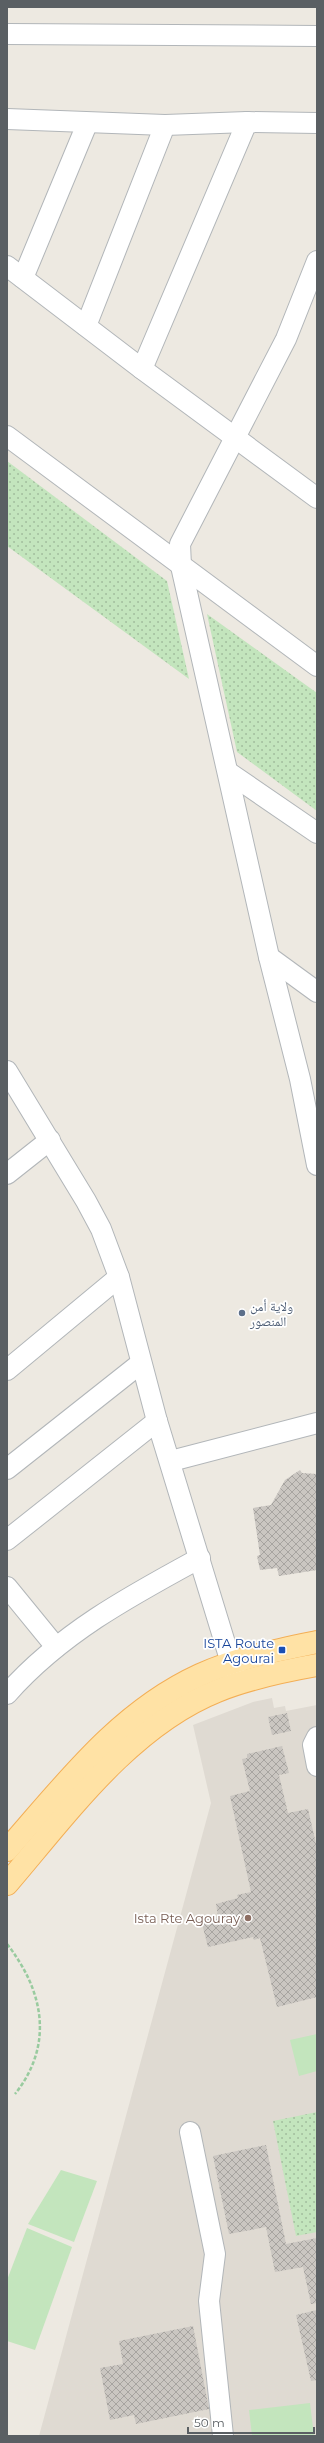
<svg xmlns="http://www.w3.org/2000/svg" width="324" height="2443" viewBox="0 0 324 2443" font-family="Montserrat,'Noto Naskh Arabic',sans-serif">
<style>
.education{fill:#dfdad2}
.grass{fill:url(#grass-dots)}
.pitch{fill:#c3e5bd}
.building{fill:url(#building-cross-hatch)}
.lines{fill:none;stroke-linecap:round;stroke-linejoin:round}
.minor-casing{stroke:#b2b6b9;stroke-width:22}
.major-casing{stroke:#f3ae55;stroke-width:24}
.path{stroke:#99cb9f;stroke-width:2.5;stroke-dasharray:4 2;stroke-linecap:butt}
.minor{stroke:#fff;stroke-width:20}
.major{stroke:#ffe2a5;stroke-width:22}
.service-dot{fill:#5c6f8a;stroke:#fff;stroke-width:1.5}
.transit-dot{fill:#1a4fb4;stroke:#fff;stroke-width:1.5}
.education-dot{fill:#8d6e63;stroke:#fff;stroke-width:1.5}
.labels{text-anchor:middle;stroke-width:3.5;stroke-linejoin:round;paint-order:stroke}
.service-label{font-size:13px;fill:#4e5e75;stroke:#fff;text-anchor:start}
.transit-label{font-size:13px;fill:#164399;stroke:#fff;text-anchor:end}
.education-label{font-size:13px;fill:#785e54;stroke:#fff;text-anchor:end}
</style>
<defs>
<pattern id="grass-dots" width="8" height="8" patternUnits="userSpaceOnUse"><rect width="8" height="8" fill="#c3e5bd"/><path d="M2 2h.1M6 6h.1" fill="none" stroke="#a1bd9d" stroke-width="1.8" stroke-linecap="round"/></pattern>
<pattern id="building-cross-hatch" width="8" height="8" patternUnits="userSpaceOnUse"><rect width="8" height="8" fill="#cac6c1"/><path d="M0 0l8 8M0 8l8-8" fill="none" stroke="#a7a4a0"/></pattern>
</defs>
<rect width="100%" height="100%" fill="#ede9e1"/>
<polygon class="education" points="272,1698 274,1708 285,1706 286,1711 317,1705 317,2436 39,2436 211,1803 193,1725 253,1702"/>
<g class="grass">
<polygon points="7,461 167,581 189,679 7,546"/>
<polygon points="207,614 317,693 317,811 237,752"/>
<polygon points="317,2112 317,2232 296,2236 273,2121"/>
</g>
<g class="pitch">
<polygon points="317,2034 317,2071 299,2076 290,2040"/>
<polygon points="61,2170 97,2181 74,2242 28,2224"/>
<polygon points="27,2228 72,2247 35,2350 7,2341 7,2280"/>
<polygon points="310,2403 314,2436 252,2436 249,2410"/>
</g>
<g class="building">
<polygon points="300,1470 302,1473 317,1474 317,1570 279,1576 277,1568 260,1570 257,1556 260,1555 253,1508 271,1505 285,1480"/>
<polygon points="287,1713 291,1731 272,1735 268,1717"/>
<polygon points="282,1746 289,1773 279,1775 288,1813 308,1809 317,1848 317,1997 277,2007 260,1938 254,1940 253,1937 208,1947 201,1920 218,1916 216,1904 238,1898 237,1895 251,1892 230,1796 250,1791 242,1759 247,1758 247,1754"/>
<polygon points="266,2145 286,2244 317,2238 317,2303 311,2304 303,2267 275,2272 266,2227 229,2234 213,2156"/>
<polygon points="317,2310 317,2380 311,2381 296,2315"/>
<polygon points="193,2326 209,2409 136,2424 134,2415 110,2420 100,2368 123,2364 119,2341"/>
</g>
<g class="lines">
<defs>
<g id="minor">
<polyline points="7,34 317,36"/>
<polyline points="7,119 165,125 247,122 317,123"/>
<polyline points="317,261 286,339 180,544 181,566 269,957 300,1079 317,1165"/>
<polyline points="7,266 142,369 317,498"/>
<polyline points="23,278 87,124"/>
<polyline points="86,326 165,125"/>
<polyline points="142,369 247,122"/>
<polyline points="7,436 317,666"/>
<polyline points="228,772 317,833"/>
<polyline points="269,957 317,992"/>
<polyline points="7,1071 86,1201 101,1229 119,1277 157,1421 236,1679"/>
<polyline points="7,1174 50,1140"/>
<polyline points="7,1370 119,1277"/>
<polyline points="171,1461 317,1423"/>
<polyline points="7,1469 141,1363"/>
<polyline points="7,1540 157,1421"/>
<polyline points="7,1587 56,1647"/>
<path d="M 7,1694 C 61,1633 130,1596 200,1558"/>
<polyline points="317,1737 313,1745 317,1766"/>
<polyline points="190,2132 215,2254 209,2301 223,2436"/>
</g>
<g id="major">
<path d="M 7,1850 C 65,1784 119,1712 200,1675 C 237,1658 278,1650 317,1642"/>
<path d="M 7,1884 C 67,1814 130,1726 217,1691 C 249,1678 283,1671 317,1665"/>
</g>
</defs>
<use href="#minor" class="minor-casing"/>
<use href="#major" class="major-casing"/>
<path class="path" d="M 7,1944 C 44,1991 54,2045 15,2094"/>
<use href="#minor" class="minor"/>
<use href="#major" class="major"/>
</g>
<circle class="service-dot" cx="242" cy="1313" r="4"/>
<rect class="transit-dot" x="278" y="1646" width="8" height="8" rx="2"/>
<circle class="education-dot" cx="248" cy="1918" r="4"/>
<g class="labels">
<g class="service-label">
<text x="250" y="1311">ولاية أمن<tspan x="250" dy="15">المنصور</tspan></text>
</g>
<g class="transit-label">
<text x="274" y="1648">ISTA Route<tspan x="274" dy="15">Agourai</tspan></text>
</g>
<g class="education-label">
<text x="240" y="1923">Ista Rte Agouray</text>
</g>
</g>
<rect width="324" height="2443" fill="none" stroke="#5a5f63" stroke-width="16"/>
<path d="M188 2427v6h126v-6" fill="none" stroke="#5a5f63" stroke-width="2"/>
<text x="194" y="2427" font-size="12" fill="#5a5f63" stroke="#ffffff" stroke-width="3" paint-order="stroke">50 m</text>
</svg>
